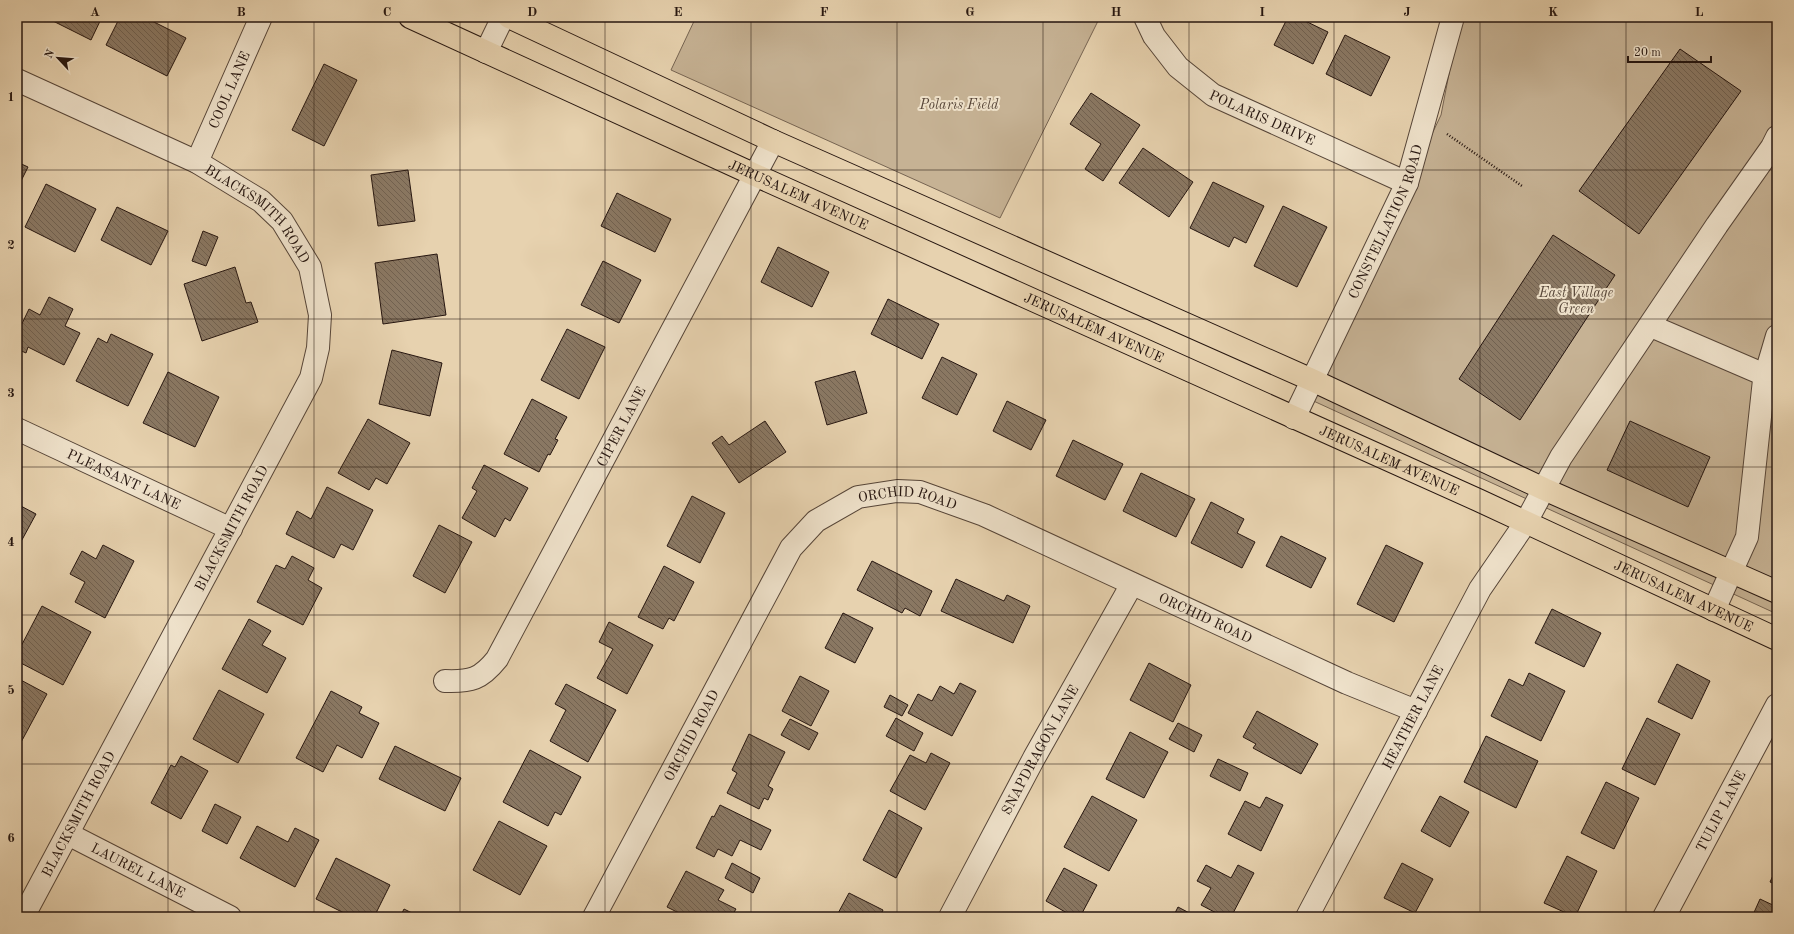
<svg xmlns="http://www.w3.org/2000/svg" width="1794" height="934" viewBox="0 0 1794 934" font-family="'Old Standard TT',serif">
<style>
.green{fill:#c6b294;stroke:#766452}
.building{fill:url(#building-back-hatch);stroke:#261610}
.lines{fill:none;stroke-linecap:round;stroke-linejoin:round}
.minor-casing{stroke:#564538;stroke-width:24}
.major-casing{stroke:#261610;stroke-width:24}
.path{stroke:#261610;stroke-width:2.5;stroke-dasharray:1 2;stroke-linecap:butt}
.minor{stroke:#efe2cb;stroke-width:22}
.major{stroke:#e7d2af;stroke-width:22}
.grid{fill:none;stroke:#261610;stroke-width:1;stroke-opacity:0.55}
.labels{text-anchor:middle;stroke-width:4;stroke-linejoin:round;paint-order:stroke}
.street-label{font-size:14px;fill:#261610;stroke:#efe2cb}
.park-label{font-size:14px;font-style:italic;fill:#564538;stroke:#efe2cb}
.neatline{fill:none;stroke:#261610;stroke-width:1.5}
.grid-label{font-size:13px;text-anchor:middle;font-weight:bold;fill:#261610}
</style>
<defs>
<pattern id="building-back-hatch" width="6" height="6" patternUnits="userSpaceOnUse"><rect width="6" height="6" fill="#8a7863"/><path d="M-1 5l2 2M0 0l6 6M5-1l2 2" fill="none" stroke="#716150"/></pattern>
</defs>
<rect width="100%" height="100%" fill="#e7d2af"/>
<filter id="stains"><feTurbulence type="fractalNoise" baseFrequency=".005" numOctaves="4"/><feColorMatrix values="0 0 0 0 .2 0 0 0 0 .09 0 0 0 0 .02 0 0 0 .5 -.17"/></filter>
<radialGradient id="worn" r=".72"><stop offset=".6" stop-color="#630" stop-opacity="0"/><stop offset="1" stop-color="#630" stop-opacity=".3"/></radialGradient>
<g class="green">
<polygon points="696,17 1100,17 1000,218 671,70"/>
<polygon points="1460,17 1777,17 1777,614 1307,398 1441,115"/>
</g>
<g class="building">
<polygon points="53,17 102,17 91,40 51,20"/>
<polygon points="120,17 144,17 186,38 167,76 106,45"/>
<polygon points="1288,17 1297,17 1328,32 1313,64 1274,45"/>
<polygon points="1345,35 1390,57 1371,96 1326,74"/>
<polygon points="1680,49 1741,91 1639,234 1579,191"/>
<polygon points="324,64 357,80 324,146 292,130"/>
<polygon points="1091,93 1140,125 1103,181 1085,169 1101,144 1070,124"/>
<polygon points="1143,148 1193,182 1169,217 1119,183"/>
<polygon points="17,162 28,167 17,189"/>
<polygon points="408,170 415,221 378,226 371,175"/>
<polygon points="1213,182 1264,206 1246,243 1234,237 1229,247 1190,228"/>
<polygon points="46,184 96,209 75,252 25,227"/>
<polygon points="617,193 671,219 655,252 601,226"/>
<polygon points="1283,206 1327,227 1297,287 1254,266"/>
<polygon points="117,207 168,231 151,265 101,240"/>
<polygon points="203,231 218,237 206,266 192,261"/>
<polygon points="1553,235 1615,275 1520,420 1459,379"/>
<polygon points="778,247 829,272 812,307 761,282"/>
<polygon points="437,254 446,315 383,324 375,263"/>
<polygon points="603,261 641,280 619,323 581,305"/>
<polygon points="235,267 246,303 251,302 258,322 202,341 184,284"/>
<polygon points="49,297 73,309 65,326 80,333 64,365 28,347 26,353 17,349 17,334 29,309 40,315"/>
<polygon points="888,299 939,324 922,359 871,334"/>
<polygon points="567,329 605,347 579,399 541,380"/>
<polygon points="111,334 153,354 128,406 76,381 98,338 107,343"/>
<polygon points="392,350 442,363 430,416 379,404"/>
<polygon points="942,357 977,374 957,415 922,398"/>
<polygon points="855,371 867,413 827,425 815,382"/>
<polygon points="168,372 219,397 195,447 143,423"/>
<polygon points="532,399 567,417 555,439 558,440 550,455 548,454 539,472 504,454"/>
<polygon points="1007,401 1046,420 1031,450 993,431"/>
<polygon points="368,419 410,443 387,484 376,478 369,490 338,473"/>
<polygon points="765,421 786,452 739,483 712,443 722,436 729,445"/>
<polygon points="1630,421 1710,457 1688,507 1607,470"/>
<polygon points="1073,440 1123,464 1105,500 1056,476"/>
<polygon points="484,465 528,488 510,521 505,518 495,537 462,518 477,491 472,488"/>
<polygon points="1141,473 1195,499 1176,537 1123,511"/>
<polygon points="327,487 373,510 353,550 341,544 334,558 286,534 297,511 311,519"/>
<polygon points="692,496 725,513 700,563 667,546"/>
<polygon points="1211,502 1244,519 1237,533 1255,542 1242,568 1191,543"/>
<polygon points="17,504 36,514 17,549"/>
<polygon points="439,525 472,542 445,593 413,576"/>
<polygon points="1281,536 1326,558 1311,588 1266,566"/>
<polygon points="103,545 134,561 105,618 75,602 85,582 70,574 82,551 96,559"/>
<polygon points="1386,545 1423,563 1394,622 1357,604"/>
<polygon points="292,556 314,568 308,580 322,588 303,625 257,602 276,565 285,569"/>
<polygon points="872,561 932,591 920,616 905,608 902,613 857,590"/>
<polygon points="664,566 694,582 674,621 669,618 663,629 638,617"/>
<polygon points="956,579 1004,601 1007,595 1030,606 1013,643 941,611"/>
<polygon points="42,606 91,632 63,685 17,661 17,654"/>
<polygon points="1552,609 1601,633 1584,667 1535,643"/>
<polygon points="843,613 873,628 855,663 825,648"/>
<polygon points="249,619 271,631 262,645 286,658 267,693 222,669"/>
<polygon points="609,622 653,645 627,694 597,678 613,649 599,642"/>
<polygon points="1149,663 1191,685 1173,722 1130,700"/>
<polygon points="1677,664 1710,681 1692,719 1658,702"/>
<polygon points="1529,673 1565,691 1541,741 1491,716 1509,679 1523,686"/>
<polygon points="800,676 829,691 811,726 782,711"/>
<polygon points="17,678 47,694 19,746 17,745"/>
<polygon points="960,683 976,691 952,736 908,713 918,694 932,701 940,686 954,694"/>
<polygon points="566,684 616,710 588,762 550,741 566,710 555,704"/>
<polygon points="219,690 264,714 238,763 193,739"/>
<polygon points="331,691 362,707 359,713 379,723 362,758 337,745 323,772 296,758"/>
<polygon points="890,695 908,705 902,716 884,707"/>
<polygon points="1257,711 1318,744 1301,774 1253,748 1256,744 1243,737"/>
<polygon points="896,718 923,733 914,751 886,736"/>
<polygon points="1647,718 1680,734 1655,785 1622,769"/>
<polygon points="790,719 818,733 809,750 781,735"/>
<polygon points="1178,723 1202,735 1194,752 1169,739"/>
<polygon points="1130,732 1168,752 1144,798 1106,779"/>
<polygon points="749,734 785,752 768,786 773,789 768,800 764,798 759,809 727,793 737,773 732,770"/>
<polygon points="1486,736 1538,761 1516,808 1464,782"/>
<polygon points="395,746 461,778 445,811 379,779"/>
<polygon points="530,750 581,777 561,815 555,812 548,826 503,802"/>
<polygon points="931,753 950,763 925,810 890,791 910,755 926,763"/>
<polygon points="181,756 208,771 181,819 151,803 171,765 175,767"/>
<polygon points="1218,759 1248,773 1240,791 1210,776"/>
<polygon points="1606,782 1639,798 1614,849 1581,833"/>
<polygon points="1092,796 1137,820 1109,871 1064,847"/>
<polygon points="1440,796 1469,812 1450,847 1421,831"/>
<polygon points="1266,797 1283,805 1261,851 1228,834 1245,801 1260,808"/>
<polygon points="215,804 241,817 227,844 202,831"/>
<polygon points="720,805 771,830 761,850 740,840 732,856 718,849 714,857 696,848 712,816 714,817"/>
<polygon points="889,810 922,828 896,878 863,860"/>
<polygon points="499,821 547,846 520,895 473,870"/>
<polygon points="257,826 288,842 295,828 319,840 295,887 240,858"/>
<polygon points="1567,856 1597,871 1575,917 1544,903"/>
<polygon points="336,858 390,885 374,917 352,917 316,899"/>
<polygon points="732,863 760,878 753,893 725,878"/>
<polygon points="1402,863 1433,879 1415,913 1384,898"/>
<polygon points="1206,865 1231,878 1238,865 1254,873 1231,917 1224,917 1201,905 1211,888 1197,881"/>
<polygon points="1777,867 1777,885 1770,882"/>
<polygon points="1064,868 1097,885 1080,917 1074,917 1046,901"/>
<polygon points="686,871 724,890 718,900 736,909 731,917 687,917 667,907"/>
<polygon points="849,893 883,910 880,917 836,917"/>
<polygon points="1760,899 1777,907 1777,917 1752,917"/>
<polygon points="1178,907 1197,917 1173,917"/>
<polygon points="404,909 420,917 400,917"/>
</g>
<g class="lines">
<defs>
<g id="minor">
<path id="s1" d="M 1145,17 L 1154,36 L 1178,67 L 1213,95 L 1407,183"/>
<polyline points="486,52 503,17"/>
<path id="s2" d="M 17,80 L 197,162 L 261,201 L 282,221 L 310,267 L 320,315 L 318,348 L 311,378 L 23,917"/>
<path id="s3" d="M 197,162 L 261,17"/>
<polyline points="1651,326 1765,375"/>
<path id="s4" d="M 1294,418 L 1407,183 L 1453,17"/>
<path id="s5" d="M 17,429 L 231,529"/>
<polyline points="1714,610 1747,537 1764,380 1777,336"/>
<path id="s6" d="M 445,681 C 471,682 481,679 497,659 L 773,141"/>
<path id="s7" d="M 68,834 L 230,917"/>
<path id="s8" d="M 594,917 L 791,548 L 816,521 L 858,497 L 897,491 L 920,492 L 984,515 L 1347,683 L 1416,711"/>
<path id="s9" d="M 950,917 L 1034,758 L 1132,584"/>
<path id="s10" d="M 1307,917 L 1480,589 L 1526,522 L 1561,457 L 1717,225 L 1772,147 L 1777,137"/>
<path id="s11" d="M 1664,917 L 1777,705"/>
</g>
<g id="major">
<path id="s12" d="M 410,17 L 755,175 L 1478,500 L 1777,639"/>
<polyline points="509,17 773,141 1312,380 1544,489 1777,592"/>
</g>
</defs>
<use href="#minor" class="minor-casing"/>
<use href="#major" class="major-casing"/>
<polyline class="path" points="1447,134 1522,186"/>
<use href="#minor" class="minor"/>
<use href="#major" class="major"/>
</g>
<path class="grid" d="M 168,17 L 168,917M 314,17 L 314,917M 460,17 L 460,917M 605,17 L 605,917M 751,17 L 751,917M 897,17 L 897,917M 1043,17 L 1043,917M 1189,17 L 1189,917M 1334,17 L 1334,917M 1480,17 L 1480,917M 1626,17 L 1626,917M 17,170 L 1777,170M 17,319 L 1777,319M 17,467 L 1777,467M 17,615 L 1777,615M 17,764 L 1777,764"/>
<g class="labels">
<g class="street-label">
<text dy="5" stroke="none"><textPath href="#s3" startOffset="79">COOL LANE</textPath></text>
<text dy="5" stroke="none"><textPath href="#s1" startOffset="159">POLARIS DRIVE</textPath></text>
<text dy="5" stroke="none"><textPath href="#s12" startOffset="427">JERUSALEM AVENUE</textPath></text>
<text dy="5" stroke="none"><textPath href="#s2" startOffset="279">BLACKSMITH ROAD</textPath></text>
<text dy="5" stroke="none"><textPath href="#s4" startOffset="217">CONSTELLATION ROAD</textPath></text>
<text dy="5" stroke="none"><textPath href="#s12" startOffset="751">JERUSALEM AVENUE</textPath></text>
<text dy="5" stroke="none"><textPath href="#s6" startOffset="323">CIPER LANE</textPath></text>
<text dy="5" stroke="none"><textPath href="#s12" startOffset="1075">JERUSALEM AVENUE</textPath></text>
<text dy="5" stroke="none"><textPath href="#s5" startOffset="118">PLEASANT LANE</textPath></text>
<text dy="5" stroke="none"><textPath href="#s8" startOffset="554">ORCHID ROAD</textPath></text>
<text transform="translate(231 528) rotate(-62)" y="5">BLACKSMITH ROAD</text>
<text dy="5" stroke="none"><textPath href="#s12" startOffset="1399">JERUSALEM AVENUE</textPath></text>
<text dy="5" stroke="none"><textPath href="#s8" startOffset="878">ORCHID ROAD</textPath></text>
<text dy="5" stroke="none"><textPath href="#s10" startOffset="226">HEATHER LANE</textPath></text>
<text dy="5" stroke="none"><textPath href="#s8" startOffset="206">ORCHID ROAD</textPath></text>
<text dy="5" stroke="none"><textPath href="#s9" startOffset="190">SNAPDRAGON LANE</textPath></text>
<text dy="5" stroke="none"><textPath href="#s11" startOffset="120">TULIP LANE</textPath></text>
<text transform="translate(78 814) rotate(-62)" y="5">BLACKSMITH ROAD</text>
<text dy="5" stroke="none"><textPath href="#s7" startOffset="79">LAUREL LANE</textPath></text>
</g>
<g class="park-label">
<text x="959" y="109">Polaris Field</text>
<text x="1576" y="297">East Village<tspan x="1576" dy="16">Green</tspan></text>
</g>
</g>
<rect width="1794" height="934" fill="none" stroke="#e7d2af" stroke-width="44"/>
<g transform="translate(58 58) rotate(296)" stroke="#efe2cb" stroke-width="3" paint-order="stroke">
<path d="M0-3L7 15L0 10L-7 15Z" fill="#261610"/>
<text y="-6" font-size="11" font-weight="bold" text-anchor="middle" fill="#261610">N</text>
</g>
<path d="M1628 56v6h83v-6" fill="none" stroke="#261610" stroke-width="2"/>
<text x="1634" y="56" font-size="12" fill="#261610" stroke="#efe2cb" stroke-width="3" paint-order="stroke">20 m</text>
<rect x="22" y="22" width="1750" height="890" class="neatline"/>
<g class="grid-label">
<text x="95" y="16">A</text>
<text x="241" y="16">B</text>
<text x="387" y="16">C</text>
<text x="532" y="16">D</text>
<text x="678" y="16">E</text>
<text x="824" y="16">F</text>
<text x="970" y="16">G</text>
<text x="1116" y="16">H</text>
<text x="1262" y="16">I</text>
<text x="1407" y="16">J</text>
<text x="1553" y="16">K</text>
<text x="1699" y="16">L</text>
<text x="11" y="101">1</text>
<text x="11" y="249">2</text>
<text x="11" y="397">3</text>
<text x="11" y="546">4</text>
<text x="11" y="694">5</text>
<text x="11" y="842">6</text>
</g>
<rect width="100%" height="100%" filter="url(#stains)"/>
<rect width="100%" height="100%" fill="url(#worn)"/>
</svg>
